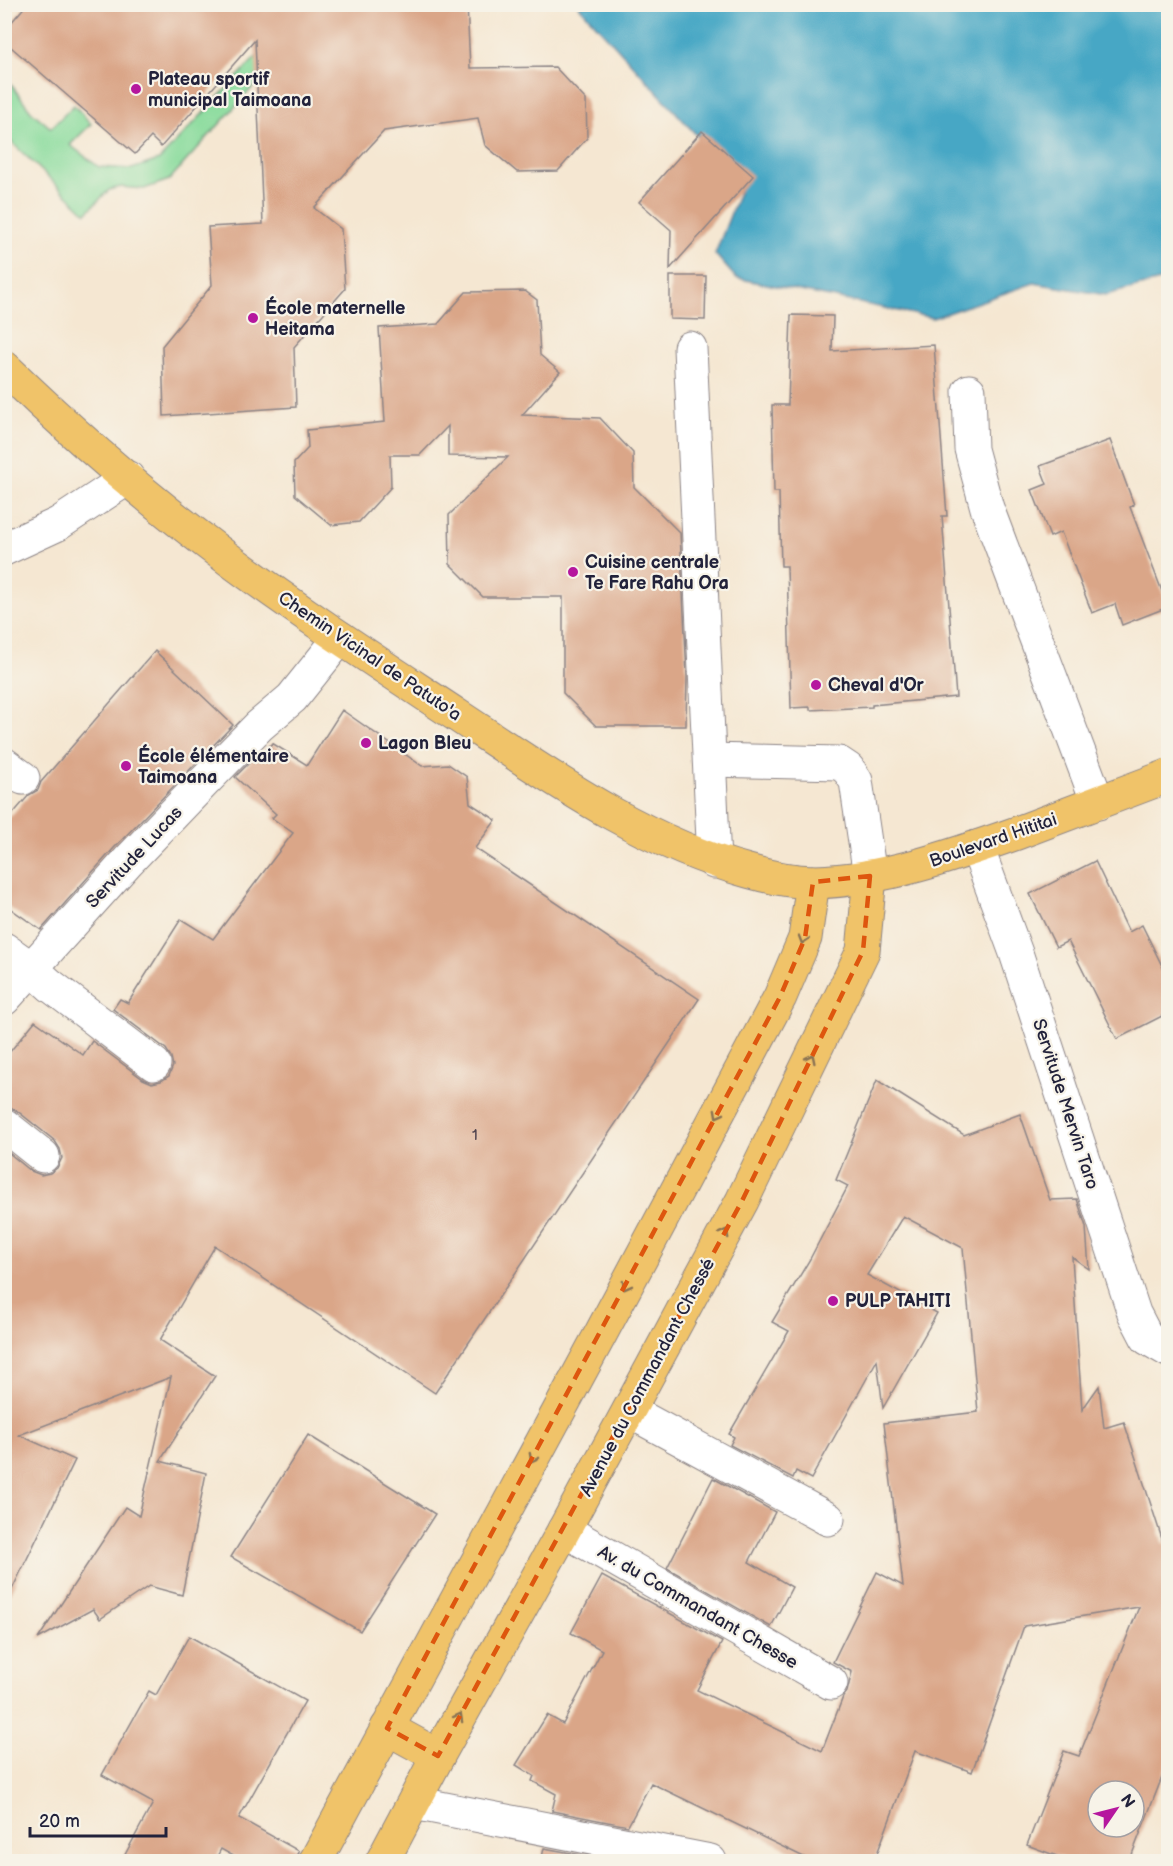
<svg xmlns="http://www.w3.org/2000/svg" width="1173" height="1866" viewBox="0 0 1173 1866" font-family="'Balsamiq Sans',sans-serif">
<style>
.garden{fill:#89db9c;stroke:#567e6c;stroke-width:1.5}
.water{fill:#46a7c5;stroke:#346480;stroke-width:1.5}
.building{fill:#daa688;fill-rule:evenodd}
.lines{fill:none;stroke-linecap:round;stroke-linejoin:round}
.minor-casing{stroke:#8c8486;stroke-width:35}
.major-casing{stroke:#8c8486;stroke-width:35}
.minor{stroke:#fff;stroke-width:33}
.major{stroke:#f0c369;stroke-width:33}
.oneway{stroke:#897252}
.marked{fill:none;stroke:#de560e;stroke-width:4.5;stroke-dasharray:12 8;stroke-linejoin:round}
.poi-dot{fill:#b5179e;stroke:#f7f3e8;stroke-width:2}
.labels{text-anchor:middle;stroke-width:4.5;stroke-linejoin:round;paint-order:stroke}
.number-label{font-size:15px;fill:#50434e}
.poi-label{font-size:18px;font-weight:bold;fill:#22223b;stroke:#f7f3e8;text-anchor:start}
.street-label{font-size:18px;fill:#22223b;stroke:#f7f3e8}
</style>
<rect width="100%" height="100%" fill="#f7f3e8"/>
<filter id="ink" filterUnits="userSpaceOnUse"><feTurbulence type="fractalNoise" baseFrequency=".0167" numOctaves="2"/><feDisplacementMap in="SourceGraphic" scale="12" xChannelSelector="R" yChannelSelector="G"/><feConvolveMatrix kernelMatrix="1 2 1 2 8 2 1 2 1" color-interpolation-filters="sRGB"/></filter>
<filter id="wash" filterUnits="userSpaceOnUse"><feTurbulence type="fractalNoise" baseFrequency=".008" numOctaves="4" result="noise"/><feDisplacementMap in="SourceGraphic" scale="24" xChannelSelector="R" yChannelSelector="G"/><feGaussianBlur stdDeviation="1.35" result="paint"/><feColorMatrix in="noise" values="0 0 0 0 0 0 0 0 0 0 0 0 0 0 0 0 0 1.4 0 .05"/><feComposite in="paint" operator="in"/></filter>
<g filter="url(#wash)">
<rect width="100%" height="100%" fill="#f5e7d2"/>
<polygon class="garden" points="305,5 327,5 169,180 144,189 121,187 109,190 86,213 5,136 4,75 31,111 51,128 74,105 91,124 70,145 99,167 132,169 159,160"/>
<polygon class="water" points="578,5 1168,5 1168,279 1106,295 1034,283 933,318 736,278 715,254 742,185"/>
<g id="blocks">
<g class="building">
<polygon points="27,4 467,4 470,68 555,67 586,100 587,138 558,171 517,172 485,145 478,118 384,131 314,208 341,229 345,289 294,347 296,407 164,416 162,346 212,285 208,227 263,224 255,40 161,147 151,137 135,154 4,41 4,31"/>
<polygon points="702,131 753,176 670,269 671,230 639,202"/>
<polygon points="670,276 706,276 705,320 670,319"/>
<polygon points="525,291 537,300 540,355 560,372 522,415 600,418 633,453 634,487 680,533 687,676 686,726 596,726 563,693 563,597 483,597 450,564 449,515 508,457 448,456 448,426 420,455 390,455 391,487 359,522 331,525 295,495 294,463 308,448 307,430 385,422 379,328 438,324 466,292"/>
<polygon points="791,315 833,316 832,351 934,345 947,516 942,516 956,697 872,705 872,707 810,710 810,707 791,708 787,566 781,566 779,492 774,492 772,405 788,405"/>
<polygon points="1110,440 1134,505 1130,507 1168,607 1122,625 1115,604 1092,613 1061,532 1050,537 1032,490 1047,484 1040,466"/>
<polygon points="155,651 233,725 114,848 41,930 4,904 4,824 29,795 38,790 41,782"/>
<polygon points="342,710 422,766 448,764 467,777 470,803 496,820 475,848 699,999 435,1393 215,1246 160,1340 215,1376 160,1461 206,1473 182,1595 149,1586 100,1619 93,1609 38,1639 125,1507 139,1516 171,1377 19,1435 75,1460 4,1606 4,1149 31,1171 41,1175 50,1173 57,1168 62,1158 60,1149 55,1141 16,1110 4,1107 4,1059 35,1021 83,1055 92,1041 143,1079 152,1083 161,1081 169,1076 173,1066 171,1057 166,1049 113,1009 120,999 128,1003 181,919 213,939 293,833 272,818 276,814 235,777 261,751 263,754 272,743 307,765"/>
<polygon points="1095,861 1129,932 1142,925 1168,978 1168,1013 1117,1039 1068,941 1056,947 1030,894"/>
<path d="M 877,1080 L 964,1135 L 1020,1114 L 1050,1200 L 1077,1199 L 1086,1227 L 1089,1269 L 1072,1257 L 1082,1410 L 1099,1386 L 1104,1428 L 1124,1422 L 1164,1545 L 1167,1539 L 1168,1539 L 1168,1762 L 1129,1862 L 1073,1862 L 1027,1845 L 1064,1751 L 1079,1756 L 1139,1607 L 1024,1626 L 972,1772 L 915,1751 L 874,1862 L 814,1862 L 651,1783 L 628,1826 L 552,1811 L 556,1794 L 532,1781 L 534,1776 L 516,1765 L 547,1715 L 563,1724 L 602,1650 L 571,1633 L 602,1576 L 722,1642 L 697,1690 L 822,1751 L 843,1697 L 847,1692 L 852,1672 L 833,1662 L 877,1572 L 903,1586 L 884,1423 L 978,1412 L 963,1248 L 903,1216 L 867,1275 L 937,1313 L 883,1408 L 877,1360 L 811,1479 L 796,1471 L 793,1478 L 730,1445 L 734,1437 L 729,1434 L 789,1331 L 772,1322 L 810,1259 L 848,1186 L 836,1180 ZM 1098,1791 L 1134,1791 L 1134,1827 L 1098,1827 Z"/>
<polygon points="308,1435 435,1514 360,1631 231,1557"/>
<polygon points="713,1478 775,1512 749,1562 792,1587 771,1627 667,1568"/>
<polygon points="189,1636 305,1701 239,1818 299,1851 296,1862 244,1862 221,1849 214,1862 121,1862 153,1803 102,1775 149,1691 156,1695"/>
<polygon points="544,1848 608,1860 541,1862"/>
</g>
</g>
</g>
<g filter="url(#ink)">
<use href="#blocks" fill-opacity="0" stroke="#8c8486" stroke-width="1.5"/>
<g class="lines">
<defs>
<g id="minor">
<polyline points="690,348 714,862"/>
<polyline points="969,391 971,449 987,508 1098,803"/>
<polyline points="4,549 58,524 128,478"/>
<polyline points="710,760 839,763 848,769 856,781 870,876"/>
<polyline points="4,764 23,778"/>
<polyline points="977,847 1016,953 1134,1313 1147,1338 1168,1350"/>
<polyline points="4,949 32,969 50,985 154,1064"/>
<polyline points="4,999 128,861 204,782 259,726 292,698 340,638"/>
<polyline points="4,1125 43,1156"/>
<polyline points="629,1411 828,1519"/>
<polyline points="564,1530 831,1683"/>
<polyline points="414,1803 710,1861"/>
</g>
<g id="major">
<path d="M 4,367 C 72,433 144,496 219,552 C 296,610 378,663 458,716 C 549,776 642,842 748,871 C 769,877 793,882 815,882 C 884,880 952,856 1017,833 C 1068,814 1118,795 1168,776"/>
<polyline points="387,1728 438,1756"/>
<polyline points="315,1862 600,1335 780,997 805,938 813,882"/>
<polyline points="382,1862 438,1756 564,1530 742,1201 863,951 870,876"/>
</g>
</defs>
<use href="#minor" class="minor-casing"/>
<use href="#major" class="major-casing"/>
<use href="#minor" class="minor"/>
<use href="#major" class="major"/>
</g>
<defs><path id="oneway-chevron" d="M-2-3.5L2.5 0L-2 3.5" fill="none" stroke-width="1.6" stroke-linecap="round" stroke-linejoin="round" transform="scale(1.5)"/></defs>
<g class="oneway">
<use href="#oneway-chevron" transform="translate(803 940) rotate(107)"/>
<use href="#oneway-chevron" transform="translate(811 1058) rotate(-64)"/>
<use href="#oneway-chevron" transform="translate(718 1114) rotate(118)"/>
<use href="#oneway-chevron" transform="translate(725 1233) rotate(-62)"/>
<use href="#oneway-chevron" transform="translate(626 1286) rotate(118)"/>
<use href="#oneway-chevron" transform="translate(533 1458) rotate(118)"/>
<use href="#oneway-chevron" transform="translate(459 1717) rotate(-61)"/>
</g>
</g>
<path class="marked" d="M 870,876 L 863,951 L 742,1201 L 438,1756 L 387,1728 L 780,997 L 805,938 L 813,882 Z"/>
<g class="poi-dot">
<circle cx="136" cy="89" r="6"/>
<circle cx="253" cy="318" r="6"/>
<circle cx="573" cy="572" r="6"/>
<circle cx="816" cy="685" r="6"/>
<circle cx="366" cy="743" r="6"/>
<circle cx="126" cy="766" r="6"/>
<circle cx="833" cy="1301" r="6"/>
</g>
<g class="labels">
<g class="number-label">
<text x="475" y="1140">1</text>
</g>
<g class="poi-label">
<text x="148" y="85">Plateau sportif<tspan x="148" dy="21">municipal Taimoana</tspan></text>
<text x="265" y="314">École maternelle<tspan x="265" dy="21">Heitama</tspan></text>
<text x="585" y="568">Cuisine centrale<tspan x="585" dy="21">Te Fare Rahu Ora</tspan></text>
<text x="828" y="691">Cheval d'Or</text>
<text x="378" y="749">Lagon Bleu</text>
<text x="138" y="762">École élémentaire<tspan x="138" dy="21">Taimoana</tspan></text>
<text x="845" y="1307">PULP TAHITI</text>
</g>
<g class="street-label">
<text transform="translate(370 656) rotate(34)" y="6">Chemin Vicinal de Patuto'a</text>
<text transform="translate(993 840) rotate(-19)" y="6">Boulevard Hititai</text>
<text transform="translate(134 857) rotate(-47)" y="6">Servitude Lucas</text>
<text transform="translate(1066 1104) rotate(72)" y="6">Servitude Mervin Taro</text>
<text transform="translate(647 1377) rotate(-62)" y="6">Avenue du Commandant Chessé</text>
<text transform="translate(698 1607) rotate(30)" y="6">Av. du Commandant Chesse</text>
</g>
</g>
<rect width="1173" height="1866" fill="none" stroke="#f7f3e8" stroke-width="24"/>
<g transform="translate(1116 1809) rotate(55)"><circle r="28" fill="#f7f3e8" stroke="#a29fa3" stroke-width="1.5"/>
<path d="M0-4.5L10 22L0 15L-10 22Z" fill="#b5179e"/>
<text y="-9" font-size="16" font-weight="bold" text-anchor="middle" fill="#22223b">N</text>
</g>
<path d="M30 1827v9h136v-9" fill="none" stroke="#22223b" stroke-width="3"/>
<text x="39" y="1827" font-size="18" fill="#22223b" stroke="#f7f3e8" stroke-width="4.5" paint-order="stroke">20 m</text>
</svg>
